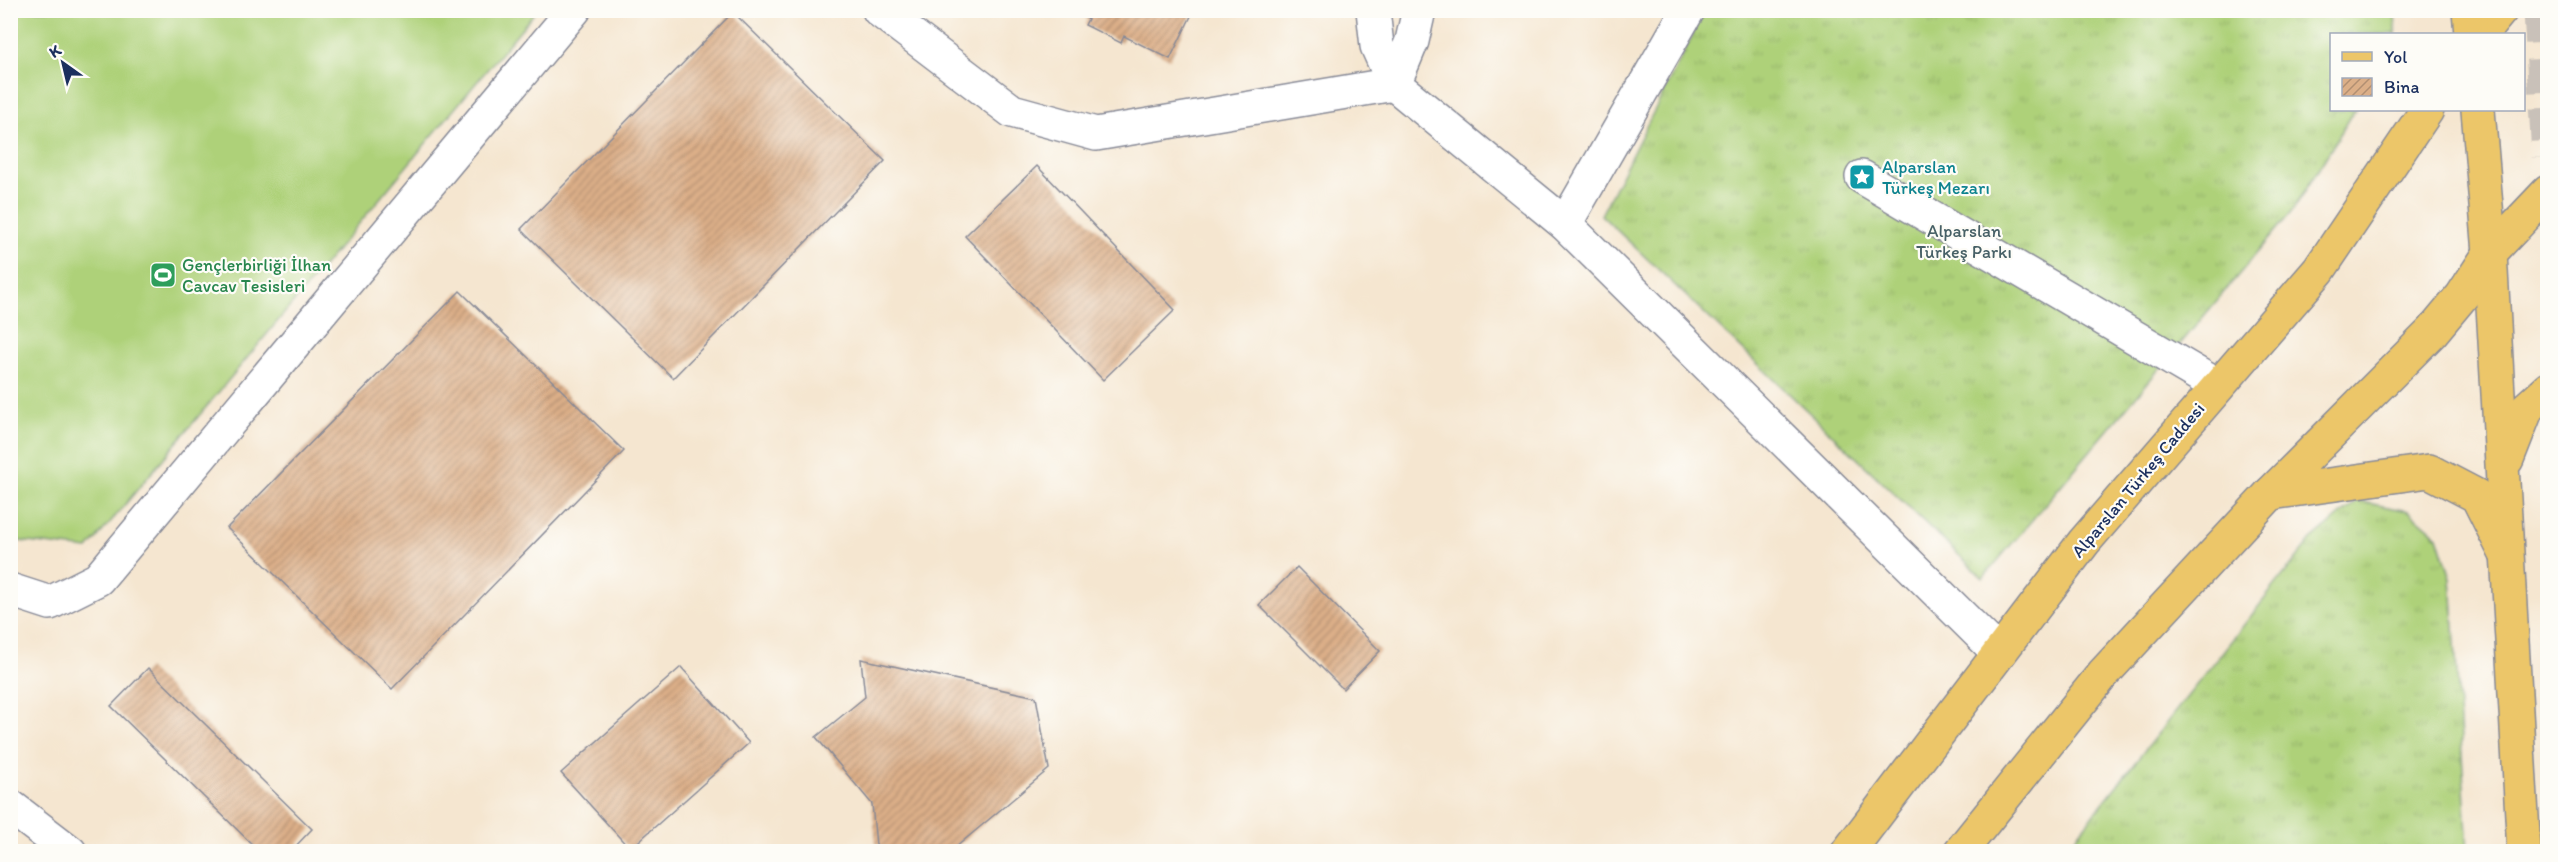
<svg xmlns="http://www.w3.org/2000/svg" width="2558" height="862" viewBox="0 0 2558 862" font-family="Itim,sans-serif">
<style>
.grass{fill:url(#grass-tufts);stroke:#64806c;stroke-width:1.5}
.pitch{fill:#aed179;stroke:#64806c;stroke-width:1.5}
.building{fill:url(#building-hatch)}
.lines{fill:none;stroke-linecap:round;stroke-linejoin:round}
.highway-tunnel{stroke:#c9c1b9;stroke-width:33;stroke-dasharray:33 16;stroke-linecap:butt}
.minor-casing{stroke:#888a97;stroke-width:36}
.major-casing{stroke:#888a97;stroke-width:36}
.highway-casing{stroke:#888a97;stroke-width:36}
.minor{stroke:#fff;stroke-width:33}
.major{stroke:#ecc669;stroke-width:33}
.highway{stroke:#ecc669;stroke-width:33}
.labels{text-anchor:middle;stroke-width:4.5;stroke-linejoin:round;paint-order:stroke}
.culture-label{font-size:18px;fill:#0d838f;stroke:#fdfcf7;text-anchor:start}
.park-label{font-size:18px;fill:#476066;stroke:#fdfcf7}
.leisure-label{font-size:18px;fill:#27864d;stroke:#fdfcf7;text-anchor:start}
.street-label{font-size:18px;fill:#1b2f5e;stroke:#fdfcf7}
</style>
<defs>
<pattern id="grass-tufts" width="24" height="20" patternUnits="userSpaceOnUse" patternTransform="scale(1.5)"><rect width="24" height="20" fill="#aed179"/><path d="M3 7l-1-3M5 7V3M7 7l1-3M15 17l-1-3M17 17v-4M19 17l1-3" fill="none" stroke="#95b46b"/></pattern>
<pattern id="building-hatch" width="6" height="6" patternUnits="userSpaceOnUse" patternTransform="scale(1.5)"><rect width="6" height="6" fill="#dcaf88"/><path d="M-1 1l2-2M0 6l6-6M5 7l2-2" fill="none" stroke="#b28f72"/></pattern>
</defs>
<rect width="100%" height="100%" fill="#fdfcf7"/>
<filter id="ink" filterUnits="userSpaceOnUse"><feTurbulence type="fractalNoise" baseFrequency=".0167" numOctaves="2"/><feDisplacementMap in="SourceGraphic" scale="12" xChannelSelector="R" yChannelSelector="G"/><feConvolveMatrix kernelMatrix="1 2 1 2 8 2 1 2 1" color-interpolation-filters="sRGB"/></filter>
<filter id="wash" filterUnits="userSpaceOnUse"><feTurbulence type="fractalNoise" baseFrequency=".008" numOctaves="4" result="noise"/><feDisplacementMap in="SourceGraphic" scale="24" xChannelSelector="R" yChannelSelector="G"/><feGaussianBlur stdDeviation="1.35" result="paint"/><feColorMatrix in="noise" values="0 0 0 0 0 0 0 0 0 0 0 0 0 0 0 0 0 1.4 0 .05"/><feComposite in="paint" operator="in"/></filter>
<g filter="url(#wash)">
<rect width="100%" height="100%" fill="#f5e6d0"/>
<g class="grass">
<polygon points="1705,11 2395,11 2396,34 2332,34 2332,110 2355,110 2294,209 1983,578 1601,215"/>
<polygon points="2357,501 2409,511 2438,536 2451,578 2468,851 2065,851 2311,540"/>
</g>
<polygon class="pitch" points="11,10 536,11 88,549 11,540"/>
<g id="blocks">
<g class="building">
<polygon points="1071,10 1194,10 1170,59 1124,36 1121,43 1085,25 1088,19"/>
<polygon points="733,12 885,161 673,378 521,229"/>
<polygon points="1037,166 1175,310 1103,380 965,236"/>
<polygon points="460,291 624,451 392,689 227,528"/>
<polygon points="1297,567 1380,651 1343,689 1259,605"/>
<polygon points="861,659 1036,697 1049,769 950,852 897,852 876,845 872,804 816,737 865,697"/>
<polygon points="681,667 749,743 630,849 561,773"/>
<polygon points="148,668 312,829 290,852 260,852 111,706"/>
</g>
</g>
</g>
<g filter="url(#ink)">
<use href="#blocks" fill-opacity="0" stroke="#888a97" stroke-width="1.5"/>
<g class="lines">
<polyline class="highway-tunnel" points="2540,10 2548,157"/>
<defs>
<g id="minor">
<polyline points="879,10 1012,111 1096,134 1394,84"/>
<polyline points="1373,10 1377,46 1394,84 1565,224 1999,653"/>
<polyline points="1394,84 1412,41 1419,10"/>
<polyline points="1862,177 2218,386"/>
<polyline points="1565,224 1688,10"/>
<polyline points="10,590 50,603 98,579 574,10"/>
<polyline points="10,806 70,852"/>
</g>
<g id="major">
<polyline points="2481,34 2501,10"/>
<polyline points="2271,493 2429,471 2477,496 2506,554"/>
<polyline points="1848,852 2084,542 2319,270 2427,110"/>
<polyline points="1960,852 2103,674 2271,493 2432,332 2462,296 2490,253 2548,192"/>
</g>
<g id="highway">
<polyline points="2469,10 2471,34"/>
<polyline points="2478,110 2490,253 2524,852"/>
<polyline points="2507,459 2527,408 2548,389"/>
</g>
</defs>
<use href="#minor" class="minor-casing"/>
<use href="#major" class="major-casing"/>
<use href="#highway" class="highway-casing"/>
<use href="#minor" class="minor"/>
<use href="#major" class="major"/>
<use href="#highway" class="highway"/>
</g>
</g>
<defs>
<symbol id="sight-square" viewBox="-11 -11 22 22"><rect x="-9" y="-9" width="18" height="18" rx="4" fill="#0f9aa8" stroke="#fdfcf7"/><path d="M0-6L1.8-2.2L6-1.7L2.9 1.2L3.7 5.4L0 3.3L-3.7 5.4L-2.9 1.2L-6-1.7L-1.8-2.2Z" fill="#fff"/></symbol>
<symbol id="stadium-square" viewBox="-11 -11 22 22"><rect x="-9" y="-9" width="18" height="18" rx="4" fill="#2e9e5b" stroke="#fdfcf7"/><path d="M0-5a6.5 5 0 1 0 0 10a6.5 5 0 1 0 0-10ZM-3.5-1.8h7v3.6h-7Z" fill="#fff"/></symbol>
</defs>
<g fill-rule="evenodd">
<use href="#sight-square" x="1847" y="162" width="30" height="30"/>
<use href="#stadium-square" x="148" y="260" width="30" height="30"/>
</g>
<g class="labels">
<g class="culture-label">
<text x="1882" y="173">Alparslan<tspan x="1882" dy="21">Türkeş Mezarı</tspan></text>
</g>
<g class="park-label">
<text x="1964" y="237">Alparslan<tspan x="1964" dy="21">Türkeş Parkı</tspan></text>
</g>
<g class="leisure-label">
<text x="182" y="271">Gençlerbirliği İlhan<tspan x="182" dy="21">Cavcav Tesisleri</tspan></text>
</g>
<g class="street-label">
<text transform="translate(2138 480) rotate(-50)" y="6">Alparslan Türkeş Caddesi</text>
</g>
</g>
<rect width="2558" height="862" fill="none" stroke="#fdfcf7" stroke-width="36"/>
<rect x="2330" y="33" width="195" height="78" fill="#fdfcf7" stroke="#a3aaba" stroke-width="1.5"/>
<rect x="2342" y="52" width="30" height="9" fill="#ecc669" stroke="#a3aaba" stroke-width="1.5"/>
<text x="2384" y="63" font-size="18" fill="#1b2f5e">Yol</text>
<rect x="2342" y="78" width="30" height="18" fill="url(#building-hatch)" stroke="#a3aaba" stroke-width="1.5"/>
<text x="2384" y="93" font-size="18" fill="#1b2f5e">Bina</text>
<g transform="translate(63 63) rotate(326)" stroke="#fdfcf7" stroke-width="4.5" paint-order="stroke">
<path d="M0-4.5L10 22L0 15L-10 22Z" fill="#1b2f5e"/>
<text y="-9" font-size="16" font-weight="bold" text-anchor="middle" fill="#1b2f5e">K</text>
</g>
</svg>
